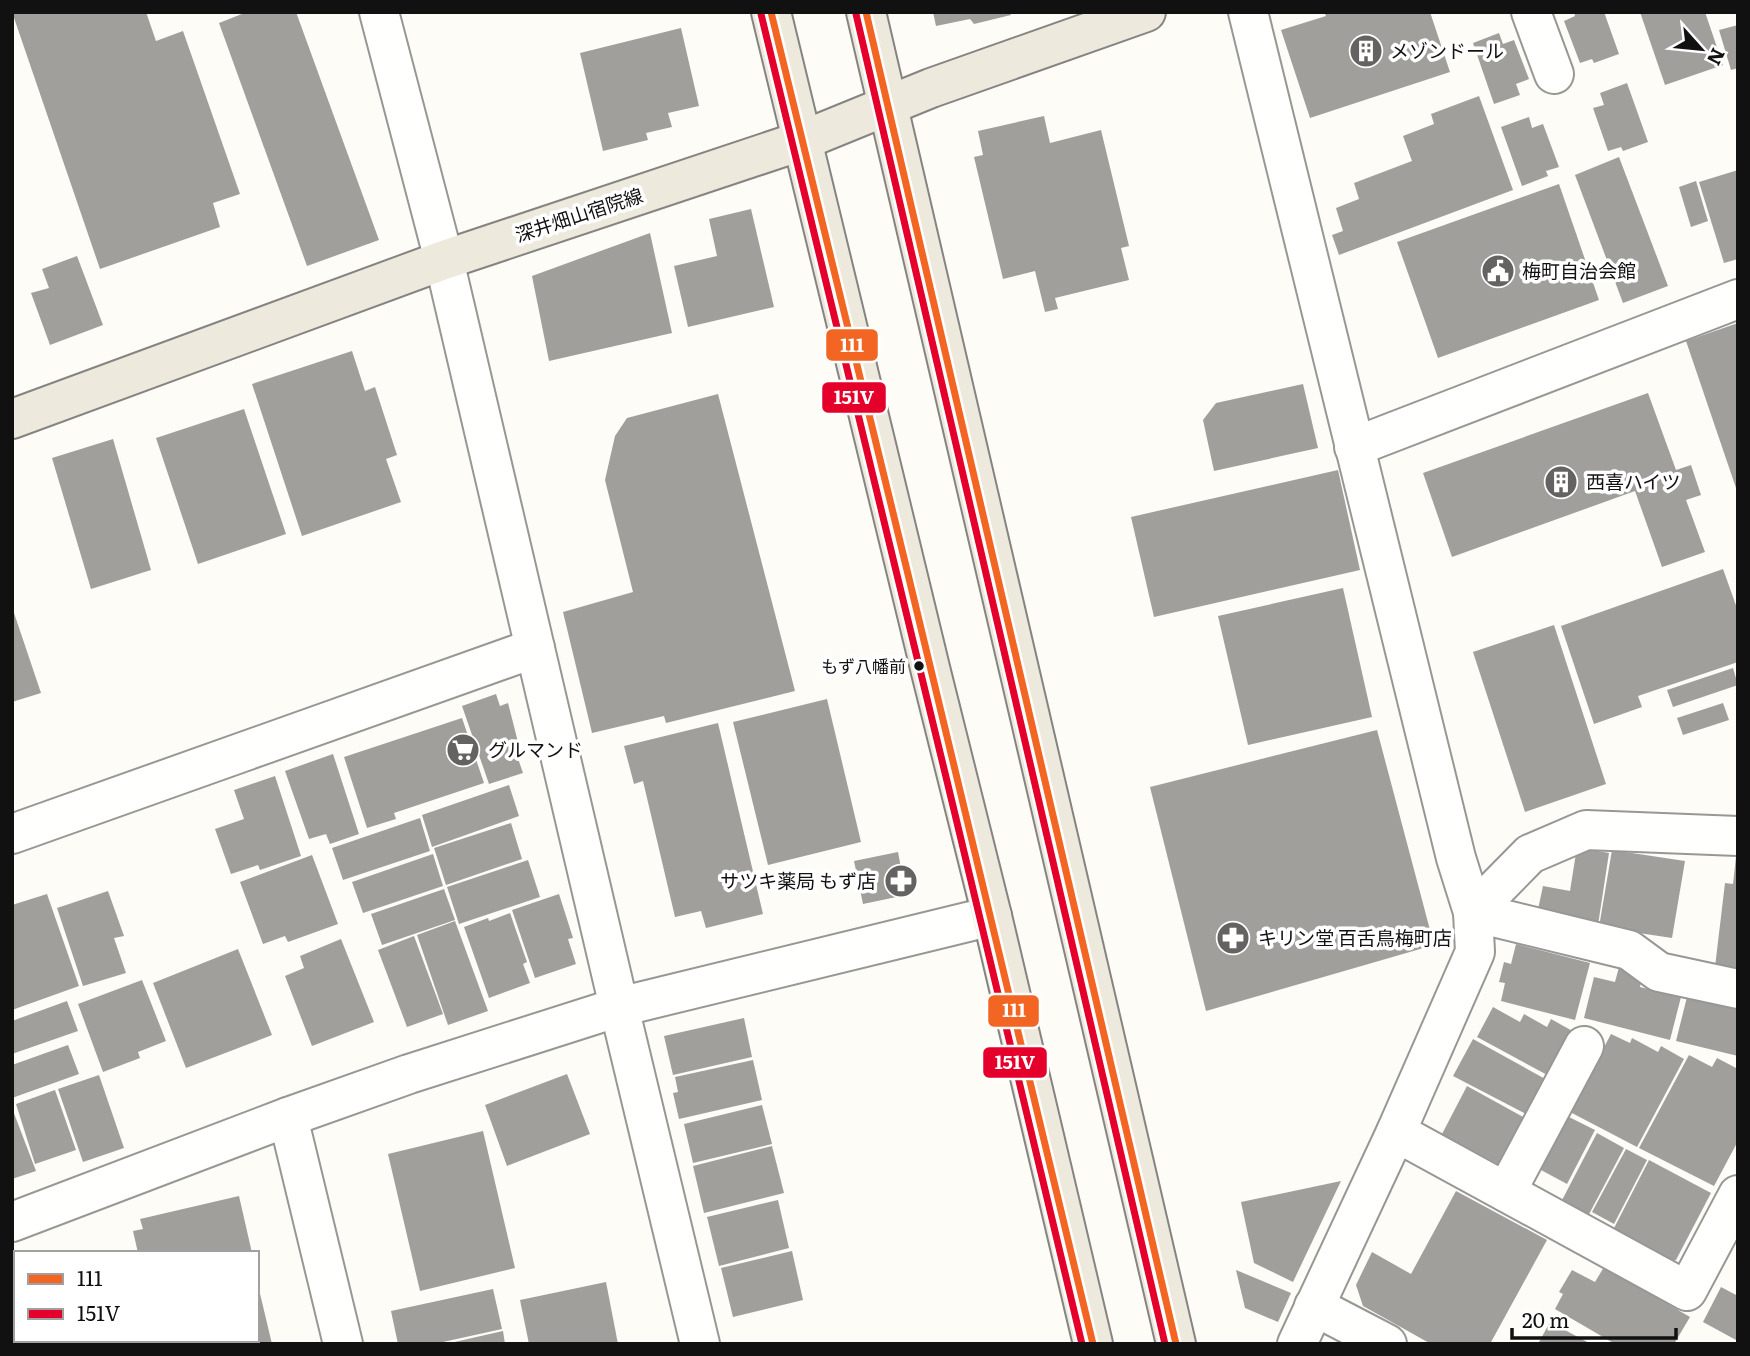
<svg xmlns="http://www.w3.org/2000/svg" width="1750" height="1356" viewBox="0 0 1750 1356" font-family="Literata,'Noto Sans JP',serif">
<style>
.building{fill:#a19f9c}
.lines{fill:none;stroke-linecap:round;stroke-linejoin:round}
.minor-casing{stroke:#979795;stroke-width:42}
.major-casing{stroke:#858482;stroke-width:42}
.minor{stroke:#fffffe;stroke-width:38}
.major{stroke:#ede9dc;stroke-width:38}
.bus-1-casing{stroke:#fff;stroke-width:12}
.bus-2-casing{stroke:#fff;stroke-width:12}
.bus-1{stroke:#f26522;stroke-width:7}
.bus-2{stroke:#e4002b;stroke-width:7}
.bus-dot{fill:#111;stroke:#fff;stroke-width:2.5}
.labels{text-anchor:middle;stroke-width:7;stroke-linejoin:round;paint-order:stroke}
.bus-label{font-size:17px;fill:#111;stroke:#fff;text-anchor:end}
.poi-label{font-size:19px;fill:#111;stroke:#fff;text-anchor:start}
.street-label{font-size:19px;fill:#111;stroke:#fff}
.line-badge{stroke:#fff;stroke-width:2.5}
.badge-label{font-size:19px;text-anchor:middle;font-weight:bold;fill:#fff}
</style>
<rect width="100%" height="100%" fill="#fdfcf7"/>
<g class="building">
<polygon points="12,12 146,12 156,41 183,31 240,194 213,203 220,227 100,269"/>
<polygon points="247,12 296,12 379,240 307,266 219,23"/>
<polygon points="933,12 1010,12 1011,15 974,24 970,19 936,26"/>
<polygon points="1324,12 1430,12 1450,72 1310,118 1281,30 1326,16"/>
<polygon points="1574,12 1604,12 1619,54 1594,63 1592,59 1580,63 1564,21 1575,16"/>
<polygon points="1640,12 1705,12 1723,65 1665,85"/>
<polygon points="1738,25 1738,68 1731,70 1719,30"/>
<polygon points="681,28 699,106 668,113 672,127 646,133 648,140 603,151 580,53"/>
<polygon points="1499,33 1503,44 1514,40 1529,79 1516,84 1520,95 1494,104 1473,43"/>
<polygon points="1627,83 1648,142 1623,151 1621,147 1608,151 1593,108 1604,105 1600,93"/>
<polygon points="1479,96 1513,190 1339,255 1332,235 1343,231 1336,208 1359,199 1354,183 1412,161 1403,136 1434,124 1431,114"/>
<polygon points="1044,116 1050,143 1101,130 1129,246 1121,248 1129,280 1055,298 1058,309 1045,312 1035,271 1003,279 974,157 983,155 978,131"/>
<polygon points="1529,117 1532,128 1543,124 1559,167 1546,171 1548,176 1522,186 1501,127"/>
<polygon points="1619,157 1668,286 1623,303 1575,175"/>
<polygon points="1738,170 1738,259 1724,263 1699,182"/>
<polygon points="1696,181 1708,221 1691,227 1679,187"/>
<polygon points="1559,184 1599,300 1438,358 1397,242"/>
<polygon points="751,209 774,307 688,327 674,266 717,256 709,219"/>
<polygon points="650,233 672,333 549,361 532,276"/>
<polygon points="77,256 103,325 50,345 31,293 49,288 42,269"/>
<polygon points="1738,323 1738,491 1737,491 1686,341"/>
<polygon points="352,351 365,391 375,387 397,455 386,459 401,502 302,536 252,384"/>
<polygon points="1303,384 1318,448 1214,471 1203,420 1216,403"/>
<polygon points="1648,393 1676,470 1691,465 1701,495 1686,500 1705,552 1662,567 1635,491 1452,557 1423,473"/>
<polygon points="718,394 795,691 666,723 664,716 592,733 563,612 633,592 605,480 615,436 627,418"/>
<polygon points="244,409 286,534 198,564 156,438"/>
<polygon points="113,439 151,570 91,589 52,458"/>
<polygon points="1338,470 1360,570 1154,617 1131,517"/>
<polygon points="1723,569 1738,611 1738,662 1638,696 1642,707 1594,724 1561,626"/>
<polygon points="1343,588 1372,717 1248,745 1218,616"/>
<polygon points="12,607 41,693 12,702"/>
<polygon points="1554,625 1606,784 1525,812 1473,652"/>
<polygon points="1733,668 1738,685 1673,707 1667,690"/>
<polygon points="496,694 500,706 508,703 518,742 513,744 523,773 489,784 462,706"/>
<polygon points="827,699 861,842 768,865 733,722"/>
<polygon points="1723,703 1729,720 1683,735 1677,718"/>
<polygon points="462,718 484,783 394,813 396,819 367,828 344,757"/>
<polygon points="718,723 763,914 706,928 701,911 675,917 643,781 634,784 624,746"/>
<polygon points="1377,730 1434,945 1206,1011 1150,787"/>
<polygon points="333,754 359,834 330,844 326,834 309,839 285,771"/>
<polygon points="275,776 301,856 260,870 258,865 231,874 215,829 244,819 234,790"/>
<polygon points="509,785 519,816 432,847 422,815"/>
<polygon points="420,818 430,851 343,880 332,848"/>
<polygon points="511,823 522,859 446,885 434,848"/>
<polygon points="1582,848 1609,853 1598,925 1537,914 1543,886 1570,891 1576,853"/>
<polygon points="1612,850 1685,861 1672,938 1599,927"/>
<polygon points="898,852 906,895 863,904 854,861"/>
<polygon points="433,854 443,886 363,913 352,882"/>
<polygon points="312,855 338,924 288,942 285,936 263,944 240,882"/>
<polygon points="1736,857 1738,857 1738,970 1715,967 1725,883 1733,884"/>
<polygon points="528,860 540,897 459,924 447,887"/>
<polygon points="444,889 455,920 382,945 371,914"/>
<polygon points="108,891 124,936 114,938 126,973 83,986 57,908"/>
<polygon points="47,894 79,986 12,1010 12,905"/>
<polygon points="559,894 573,938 568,939 576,964 535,978 512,910"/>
<polygon points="510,913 527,962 523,964 530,983 489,998 464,927 488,918 489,921"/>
<polygon points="455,921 488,1011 448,1025 417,935"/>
<polygon points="414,936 443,1014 407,1027 378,950"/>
<polygon points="341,939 374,1022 312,1046 285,976 304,968 300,956"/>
<polygon points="1516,944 1590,963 1575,1020 1501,1001 1505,983 1499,982 1504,962 1511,964"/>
<polygon points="238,949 272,1035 186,1068 153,983"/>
<polygon points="1619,967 1643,973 1640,987 1681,997 1670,1040 1584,1018 1594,977 1615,982"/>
<polygon points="142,980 166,1041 138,1052 140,1058 103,1072 78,1004"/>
<polygon points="1687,997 1714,1004 1714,1001 1738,1007 1738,1056 1676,1041"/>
<polygon points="67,1001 78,1031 12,1054 12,1021"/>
<polygon points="1493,1007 1520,1022 1524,1014 1547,1027 1551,1019 1576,1033 1551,1077 1477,1037"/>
<polygon points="744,1018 752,1057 673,1075 664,1036"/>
<polygon points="1611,1034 1630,1043 1632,1038 1658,1052 1661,1046 1684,1059 1637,1147 1570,1112"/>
<polygon points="1473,1039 1547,1080 1528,1115 1453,1076"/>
<polygon points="68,1045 79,1074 12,1098 12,1065"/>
<polygon points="1689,1055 1712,1067 1717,1058 1738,1069 1738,1141 1714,1186 1639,1148"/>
<polygon points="753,1060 762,1100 679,1119 673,1093 678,1092 675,1077"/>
<polygon points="567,1074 590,1134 507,1166 485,1105"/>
<polygon points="99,1075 124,1148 83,1162 58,1089"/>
<polygon points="1467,1086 1525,1118 1500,1165 1442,1134"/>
<polygon points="55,1090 76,1150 35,1164 16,1104"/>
<polygon points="762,1105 772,1144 693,1163 684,1124"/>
<polygon points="12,1108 36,1171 12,1179"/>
<polygon points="1569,1117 1595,1130 1567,1184 1541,1170"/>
<polygon points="483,1131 515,1268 420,1291 388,1154"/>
<polygon points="1597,1133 1624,1148 1587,1218 1560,1204"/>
<polygon points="772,1146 784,1193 704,1213 693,1166"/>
<polygon points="1626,1149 1647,1160 1614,1224 1592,1212"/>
<polygon points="1649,1160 1711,1193 1676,1260 1666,1264 1611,1234"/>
<polygon points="1341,1181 1293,1282 1254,1263 1241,1202"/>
<polygon points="1456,1191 1547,1240 1490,1344 1431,1344 1363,1306 1356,1285 1372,1252 1411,1274"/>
<polygon points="239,1196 252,1253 138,1253 133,1231 143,1229 140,1219"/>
<polygon points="778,1200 789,1248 719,1266 707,1217"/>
<polygon points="792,1251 803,1300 733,1317 721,1268"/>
<polygon points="1604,1267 1690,1317 1674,1344 1615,1344 1555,1309 1563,1294 1559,1292 1572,1270 1595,1282"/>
<polygon points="1236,1270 1291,1293 1278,1322 1245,1308"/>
<polygon points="257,1281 272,1344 34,1344 33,1340 257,1340"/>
<polygon points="606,1282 618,1344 529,1344 520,1300"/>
<polygon points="1721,1287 1738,1296 1738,1337 1736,1340 1703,1322"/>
<polygon points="493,1289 502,1329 434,1344 398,1344 391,1311"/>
<polygon points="1550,1322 1591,1344 1538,1344"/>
<polygon points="503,1331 505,1344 450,1344 450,1343"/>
</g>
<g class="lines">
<defs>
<g id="minor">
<polyline points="379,12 444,260 619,1007 700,1344"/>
<polyline points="1248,12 1456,858 1473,912 1475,952 1396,1132 1297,1344"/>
<polyline points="1531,12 1554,74"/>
<polyline points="1354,447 1738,299"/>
<polyline points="12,834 535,648"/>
<polyline points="1473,912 1530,854 1586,830 1738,836"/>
<polyline points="1473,912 1629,950 1659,972 1738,989"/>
<polyline points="288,1117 343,1344"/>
<polyline points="1396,1132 1687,1291 1738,1195"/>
<polyline points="1506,1192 1584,1046"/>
<polyline points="12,1222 288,1117 409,1074 619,1007 992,916"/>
<polyline points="1314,1306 1387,1344"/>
</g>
<g id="major">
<polyline points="771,12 931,672 992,916 1093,1344"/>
<polyline points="866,12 1176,1344"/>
<polyline points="12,419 444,260 801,141 931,88 1146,12"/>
</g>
</defs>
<use href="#minor" class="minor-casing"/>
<use href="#major" class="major-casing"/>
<use href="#minor" class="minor"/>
<use href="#major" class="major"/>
<defs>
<g id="bus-1">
<path d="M 771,12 C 879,456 988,899 1093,1344"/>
<polyline points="866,12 1176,1344"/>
</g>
<g id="bus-2">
<path d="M 761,14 C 868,458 977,900 1082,1344"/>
<polyline points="856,14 1165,1344"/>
</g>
</defs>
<use href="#bus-1" class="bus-1-casing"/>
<use href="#bus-2" class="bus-2-casing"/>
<use href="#bus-1" class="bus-1"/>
<use href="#bus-2" class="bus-2"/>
</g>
<defs>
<symbol id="building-disc" viewBox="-11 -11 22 22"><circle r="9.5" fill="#646362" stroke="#fff"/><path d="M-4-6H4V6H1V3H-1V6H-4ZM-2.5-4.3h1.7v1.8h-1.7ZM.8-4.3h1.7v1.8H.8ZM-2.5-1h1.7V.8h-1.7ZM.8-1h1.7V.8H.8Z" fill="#fff"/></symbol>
<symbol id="civic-disc" viewBox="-11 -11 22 22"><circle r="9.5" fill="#646362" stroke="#fff"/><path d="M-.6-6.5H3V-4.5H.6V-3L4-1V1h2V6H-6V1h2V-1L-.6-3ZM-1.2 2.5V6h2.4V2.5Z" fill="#fff"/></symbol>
<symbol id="supermarket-disc" viewBox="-11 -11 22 22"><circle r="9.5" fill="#646362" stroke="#fff"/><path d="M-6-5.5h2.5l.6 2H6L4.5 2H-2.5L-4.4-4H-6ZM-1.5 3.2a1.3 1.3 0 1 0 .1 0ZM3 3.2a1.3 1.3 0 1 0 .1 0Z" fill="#fff"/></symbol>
<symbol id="pharmacy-disc" viewBox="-11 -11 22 22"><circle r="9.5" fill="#646362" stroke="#fff"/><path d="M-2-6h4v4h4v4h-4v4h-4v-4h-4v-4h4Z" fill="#fff"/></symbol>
</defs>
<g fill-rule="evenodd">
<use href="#building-disc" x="1347" y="32" width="38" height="38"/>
<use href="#civic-disc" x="1479" y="252" width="38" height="38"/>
<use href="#building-disc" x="1542" y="463" width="38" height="38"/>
<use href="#supermarket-disc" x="444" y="731" width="38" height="38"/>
<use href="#pharmacy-disc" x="882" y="862" width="38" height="38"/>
<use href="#pharmacy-disc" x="1214" y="919" width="38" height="38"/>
</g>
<circle class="bus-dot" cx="919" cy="666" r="6"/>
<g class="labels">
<g class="bus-label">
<text x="906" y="673">もず八幡前</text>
</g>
<g class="poi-label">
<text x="1390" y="58">メゾンドール</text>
<text x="1522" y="278">梅町自治会館</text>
<text x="1586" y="489">西喜ハイツ</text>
<text x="488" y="757">グルマンド</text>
<text x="876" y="888" text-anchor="end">サツキ薬局 もず店</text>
<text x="1258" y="945">キリン堂 百舌鳥梅町店</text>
</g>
<g class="street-label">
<text transform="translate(579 215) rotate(-18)" y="7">深井畑山宿院線</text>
</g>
</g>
<g class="line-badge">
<rect x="825" y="328" width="54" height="34" rx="7" fill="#f26522"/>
<rect x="821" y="381" width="66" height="33" rx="7" fill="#e4002b"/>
<rect x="987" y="994" width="53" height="34" rx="7" fill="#f26522"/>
<rect x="982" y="1046" width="66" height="33" rx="7" fill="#e4002b"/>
</g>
<g class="badge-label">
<text x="852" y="352">111</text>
<text x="854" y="404">151V</text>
<text x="1014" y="1017">111</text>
<text x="1015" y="1069">151V</text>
</g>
<rect width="1750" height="1356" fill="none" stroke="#111111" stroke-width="28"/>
<rect x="14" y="1251" width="245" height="91" fill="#ffffff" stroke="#a0a0a0" stroke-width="2"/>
<rect x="28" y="1274" width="35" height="10" fill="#f26522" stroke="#a0a0a0" stroke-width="2"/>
<text x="77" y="1286" font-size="21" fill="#111111">111</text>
<rect x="28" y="1309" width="35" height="10" fill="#e4002b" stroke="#a0a0a0" stroke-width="2"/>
<text x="77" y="1321" font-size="21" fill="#111111">151V</text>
<g transform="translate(1701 49) rotate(117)" stroke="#ffffff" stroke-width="5" paint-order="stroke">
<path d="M0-5L12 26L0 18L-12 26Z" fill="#111111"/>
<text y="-10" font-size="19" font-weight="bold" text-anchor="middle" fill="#111111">N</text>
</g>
<path d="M1512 1328v10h164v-10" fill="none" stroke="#111111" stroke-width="3.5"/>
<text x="1522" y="1328" font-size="21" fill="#111111" stroke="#ffffff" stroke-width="5" paint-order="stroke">20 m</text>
</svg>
